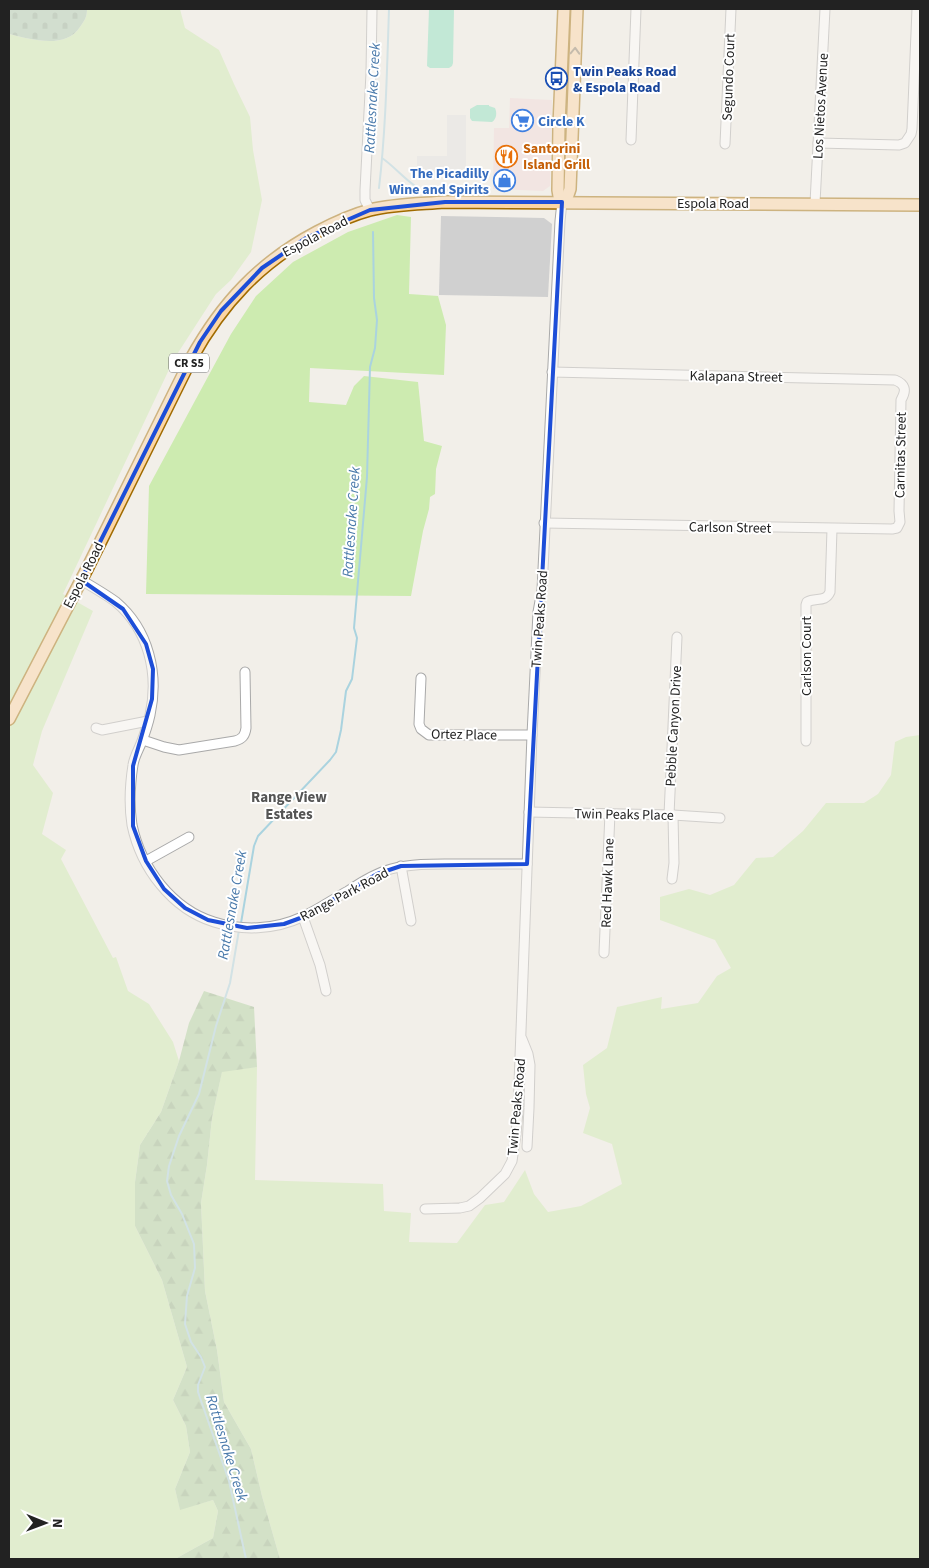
<svg xmlns="http://www.w3.org/2000/svg" width="929" height="1568" viewBox="0 0 929 1568" font-family="'Source Sans 3',sans-serif">
<style>
.commercial{fill:#f2dad9}
.religious{fill:#d0d0d0}
.grass{fill:#cdebb0}
.forest{fill:url(#forest-firs)}
.cemetery{fill:url(#cemetery-stones)}
.pitch{fill:#88e0be}
.parking{fill:#e2e2e2}
.lines{fill:none;stroke-linecap:round;stroke-linejoin:round}
.stream{stroke:#aad3df;stroke-width:2}
.minor-casing{stroke:#a9a9a9;stroke-width:11}
.major-casing{stroke:#a06b00;stroke-width:14}
.minor{stroke:#fff;stroke-width:9}
.major{stroke:#fcd6a4;stroke-width:11}
.oneway{stroke:#8f7c63}
.marked{fill:none;stroke:#1d4ed8;stroke-width:4;stroke-linejoin:round}
.labels{text-anchor:middle;stroke-width:4;stroke-linejoin:round;paint-order:stroke}
.shield{fill:#fff;stroke:#646464;stroke-width:1}
.shield-label{font-size:12px;font-weight:bold;fill:#222}
.transit-label{font-size:14px;font-weight:bold;fill:#164399;stroke:#fff;text-anchor:start}
.street-label{font-size:14px;fill:#222;stroke:#fff}
.shop-label{font-size:14px;font-weight:bold;fill:#366cbe;stroke:#fff;text-anchor:start}
.food-label{font-size:14px;font-weight:bold;fill:#c56008;stroke:#fff;text-anchor:start}
.water-label{font-size:15px;font-style:italic;fill:#4a7aab;stroke:#fff}
.neighbourhood-label{font-size:15px;font-weight:bold;fill:#555;stroke:#fff}
</style>
<defs>
<pattern id="forest-firs" width="22" height="20" patternUnits="userSpaceOnUse" patternTransform="scale(1.25)"><rect width="22" height="20" fill="#add19e"/><path d="M5 1l3.5 6h-7zM16 11l3.5 6h-7z" fill="#95b388"/></pattern>
<pattern id="cemetery-stones" width="16" height="16" patternUnits="userSpaceOnUse" patternTransform="scale(1.25)"><rect width="16" height="16" fill="#aacbaf"/><path d="M2 7V4a2 2 0 0 1 4 0v3zM10 15v-3a2 2 0 0 1 4 0v3z" fill="#92ae96"/></pattern>
</defs>
<rect width="100%" height="100%" fill="#f2efe9"/>
<polygon class="commercial" points="510,98 552,100 550,186 543,191 493,189 494,128 509,128"/>
<polygon class="religious" points="441,216 544,218 552,224 548,297 439,295"/>
<g class="grass">
<path d="M 87,9 L 180,9 L 185,28 L 219,50 L 234,84 L 250,117 L 253,150 L 262,200 L 251,252 L 231,280 L 216,294 L 174,359 L 63,594 L 93,611 L 42,731 L 33,765 L 53,793 L 42,834 L 66,850 L 61,859 L 113,958 L 116,957 L 128,991 L 149,1004 L 173,1042 L 179,1061 L 161,1112 L 140,1145 L 135,1182 L 135,1226 L 162,1280 L 187,1367 L 173,1400 L 186,1426 L 190,1452 L 175,1489 L 180,1509 L 213,1500 L 218,1511 L 213,1538 L 175,1559 L 9,1559 L 9,34 C 30,39 65,50 80,27 C 85,20 87,17 87,9 Z"/>
<polygon points="397,215 411,217 409,294 438,296 446,325 444,375 310,368 309,402 346,405 354,386 364,376 418,382 424,441 442,446 436,469 435,494 430,497 429,509 423,531 411,596 146,594 149,486 231,334 256,296 293,262 348,232"/>
<polygon points="920,735 920,1559 280,1559 262,1496 251,1449 224,1402 217,1350 205,1291 201,1203 207,1165 212,1118 222,1071 257,1067 255,1180 383,1184 384,1211 411,1213 409,1242 457,1243 485,1205 504,1202 525,1170 534,1194 548,1212 581,1206 622,1184 612,1144 583,1133 590,1108 586,1094 583,1065 607,1048 617,1007 662,997 661,1009 698,1003 717,976 731,968 715,940 660,920 660,897 689,889 710,895 734,885 756,858 773,857 803,831 826,803 864,803 878,794 891,775 895,742 906,737"/>
</g>
<polygon class="forest" points="204,991 254,1007 257,1067 222,1072 212,1118 207,1165 201,1203 205,1291 217,1350 224,1402 251,1449 262,1496 280,1559 175,1559 213,1538 218,1511 213,1500 180,1510 175,1489 190,1452 186,1426 173,1400 187,1367 162,1280 135,1226 135,1182 140,1145 161,1112 179,1061 189,1023"/>
<path class="cemetery" d="M 9,9 L 87,9 C 87,17 85,20 80,27 C 65,50 30,39 9,34 Z"/>
<g class="pitch">
<polygon points="429,9 454,9 453,63 452,66 449,68 430,68 427,66"/>
<path d="M 477,105 L 489,105 L 489,106 L 495,108 C 497,112 497,119 492,122 L 472,121 L 470,118 L 470,109 Z"/>
</g>
<polygon class="parking" points="447,115 466,115 466,176 417,176 417,156 447,156"/>
<g class="lines">
<g class="stream">
<path d="M 382,158 C 395,167 404,179 418,188"/>
<path d="M 379,188 C 386,128 387,69 389,9"/>
<polyline points="241,923 254,846 258,836 330,760 336,752 341,730 346,691 352,679 357,638 354,628 367,477 370,367 375,348 377,320 374,298 373,232"/>
<polyline points="239,930 230,983 216,1026 199,1094 179,1136 169,1166 167,1181 171,1195 182,1214 194,1244 195,1268 187,1296 185,1324 191,1342 201,1357 205,1367 198,1385 198,1392 229,1481 246,1559"/>
</g>
<defs>
<g id="minor">
<polyline points="631,140 636,9"/>
<polyline points="818,143 899,145 905,143 911,134 912,129 917,9"/>
<polyline points="725,144 731,9"/>
<polyline points="815,203 825,9"/>
<polyline points="370,210 365,200 365,190 371,73 372,9"/>
<path d="M 544,523 L 892,529 L 897,528 L 900,522 L 899,511 L 901,400 C 907,390 905,384 895,380 L 552,372"/>
<path d="M 81,580 C 93,587 105,594 116,602 C 149,630 159,674 150,715 C 148,724 145,733 142,741 C 139,749 134,757 133,765 C 130,784 129,806 132,825 C 141,868 172,909 214,922 C 242,931 274,930 302,917 C 318,910 333,899 348,891 C 361,882 376,873 391,869 C 414,863 436,864 459,864 C 481,864 504,864 527,864"/>
<polyline points="421,678 419,724 421,729 429,735 532,735"/>
<polyline points="96,728 102,730 148,721"/>
<path d="M 143,740 L 164,747 L 179,750 L 235,741 C 242,739 245,736 246,728 L 245,672"/>
<path d="M 806,741 L 806,605 L 807,602 C 816,597 825,603 830,592 L 832,529"/>
<polyline points="529,812 673,815 720,818"/>
<polyline points="669,815 677,637"/>
<polyline points="146,861 189,837"/>
<polyline points="401,866 411,921"/>
<polyline points="672,879 674,863 673,815"/>
<polyline points="303,917 320,965 326,991"/>
<polyline points="604,953 610,813"/>
<polyline points="522,1039 528,1054 530,1065 529,1108 527,1147"/>
<polyline points="425,1209 460,1208 469,1206 480,1198 505,1174 512,1161 516,1134 518,1111 532,735 538,612 542,590 560,221 562,202"/>
</g>
<g id="major">
<polyline points="562,202 568,195 570,189 577,9"/>
<polyline points="562,202 559,196 558,190 559,125 564,9"/>
<path d="M 9,719 L 87,569 L 191,359 C 222,303 260,262 317,232 C 334,223 351,215 370,210 C 394,204 420,204 445,202 L 920,205"/>
</g>
</defs>
<use href="#minor" class="minor-casing"/>
<use href="#major" class="major-casing"/>
<use href="#minor" class="minor"/>
<use href="#major" class="major"/>
</g>
<defs><path id="oneway-chevron" d="M-2-3.5L2.5 0L-2 3.5" fill="none" stroke-width="1.6" stroke-linecap="round" stroke-linejoin="round" transform="scale(1.25)"/></defs>
<use class="oneway" href="#oneway-chevron" transform="translate(575 51) rotate(-88)"/>
<path d="M0 0H929V1568H0ZM 445,202 L 562,202 L 527,864 L 401,866 L 377,874 L 303,917 L 284,924 L 247,928 L 208,920 L 185,908 L 164,889 L 146,861 L 133,826 L 133,766 L 152,699 L 153,669 L 146,644 L 123,609 L 81,580 L 200,342 L 221,311 L 262,268 L 306,238 L 370,210 Z" fill="#f2efe9" fill-opacity=".55" fill-rule="evenodd"/>
<path class="marked" d="M 445,202 L 562,202 L 527,864 L 401,866 L 377,874 L 303,917 L 284,924 L 247,928 L 208,920 L 185,908 L 164,889 L 146,861 L 133,826 L 133,766 L 152,699 L 153,669 L 146,644 L 123,609 L 81,580 L 200,342 L 221,311 L 262,268 L 306,238 L 370,210 Z"/>
<defs>
<symbol id="bus-ring" viewBox="-11 -11 22 22"><circle r="9.5" fill="#fff" stroke="#1a4fb4" stroke-width="1.5"/><path d="M-5-6H5V4H4V6H2V4H-2V6H-4V4H-5ZM-3.5-4V0h7V-4ZM-3.5 1.2v1.5H-2V1.2ZM2 1.2v1.5H3.5V1.2Z" fill="#1a4fb4"/></symbol>
<symbol id="supermarket-ring" viewBox="-11 -11 22 22"><circle r="9.5" fill="#fff" stroke="#3f7fe0" stroke-width="1.5"/><path d="M-6-5.5h2.5l.6 2H6L4.5 2H-2.5L-4.4-4H-6ZM-1.5 3.2a1.3 1.3 0 1 0 .1 0ZM3 3.2a1.3 1.3 0 1 0 .1 0Z" fill="#3f7fe0"/></symbol>
<symbol id="restaurant-ring" viewBox="-11 -11 22 22"><circle r="9.5" fill="#fff" stroke="#e8710a" stroke-width="1.5"/><path d="M-5-6h1v4h1v-4h1v4h1v-4h1v5L-1.5 .5V6h-2V.5L-5-1ZM5-6V6H3V1.5H1.5Q1.5-4 5-6Z" fill="#e8710a"/></symbol>
<symbol id="shop-ring" viewBox="-11 -11 22 22"><circle r="9.5" fill="#fff" stroke="#3f7fe0" stroke-width="1.5"/><path d="M-5-2.5h2.3a2.7 3.5 0 0 1 5.4 0H5L5.5 6h-11ZM-1.5-2.5h3a1.5 2.3 0 0 0-3 0Z" fill="#3f7fe0"/></symbol>
</defs>
<g fill-rule="evenodd">
<use href="#bus-ring" x="544" y="66" width="25" height="25"/>
<use href="#supermarket-ring" x="510" y="108" width="25" height="25"/>
<use href="#restaurant-ring" x="494" y="144" width="25" height="25"/>
<use href="#shop-ring" x="492" y="168" width="25" height="25"/>
</g>
<g class="labels">
<rect class="shield" x="169" y="353.5" width="40" height="19" rx="4"/>
<g class="shield-label">
<text x="189" y="367">CR S5</text>
</g>
<g class="transit-label">
<text x="573" y="76">Twin Peaks Road<tspan x="573" dy="16">&amp; Espola Road</tspan></text>
</g>
<g class="street-label">
<text transform="translate(728 77) rotate(-88)" y="5">Segundo Court</text>
<text transform="translate(820 106) rotate(-87)" y="5">Los Nietos Avenue</text>
<text x="713" y="208">Espola Road</text>
<text transform="translate(315 236) rotate(-28)" y="5">Espola Road</text>
<text transform="translate(736 376) rotate(1)" y="5">Kalapana Street</text>
<text transform="translate(900 455) rotate(-89)" y="5">Carnitas Street</text>
<text transform="translate(730 527) rotate(1)" y="5">Carlson Street</text>
<text transform="translate(83 575) rotate(-63)" y="5">Espola Road</text>
<text transform="translate(539 619) rotate(-86)" y="5">Twin Peaks Road</text>
<text transform="translate(806 656) rotate(-90)" y="5">Carlson Court</text>
<text transform="translate(673 726) rotate(-87)" y="5">Pebble Canyon Drive</text>
<text transform="translate(464 734) rotate(1)" y="5">Ortez Place</text>
<text transform="translate(624 814) rotate(1)" y="5">Twin Peaks Place</text>
<text transform="translate(607 883) rotate(-88)" y="5">Red Hawk Lane</text>
<text transform="translate(344 894) rotate(-28)" y="5">Range Park Road</text>
<text transform="translate(516 1107) rotate(-85)" y="5">Twin Peaks Road</text>
</g>
<g class="shop-label">
<text x="538" y="126">Circle K</text>
<text x="489" y="178" text-anchor="end">The Picadilly<tspan x="489" dy="16">Wine and Spirits</tspan></text>
</g>
<g class="food-label">
<text x="523" y="153">Santorini<tspan x="523" dy="16">Island Grill</tspan></text>
</g>
<g class="water-label">
<text transform="translate(372 98) rotate(-87)" y="5">Rattlesnake Creek</text>
<text transform="translate(351 522) rotate(-86)" y="5">Rattlesnake Creek</text>
<text transform="translate(232 905) rotate(-80)" y="5">Rattlesnake Creek</text>
<text transform="translate(227 1448) rotate(73)" y="5">Rattlesnake Creek</text>
</g>
<g class="neighbourhood-label">
<text x="289" y="802">Range View<tspan x="289" dy="17">Estates</tspan></text>
</g>
</g>
<rect width="929" height="1568" fill="none" stroke="#222222" stroke-width="20"/>
<g transform="translate(45 1523) rotate(91)" stroke="#ffffff" stroke-width="4" paint-order="stroke">
<path d="M0-4L9 19L0 12L-9 19Z" fill="#222222"/>
<text y="-8" font-size="14" font-weight="bold" text-anchor="middle" fill="#222222">N</text>
</g>
</svg>
